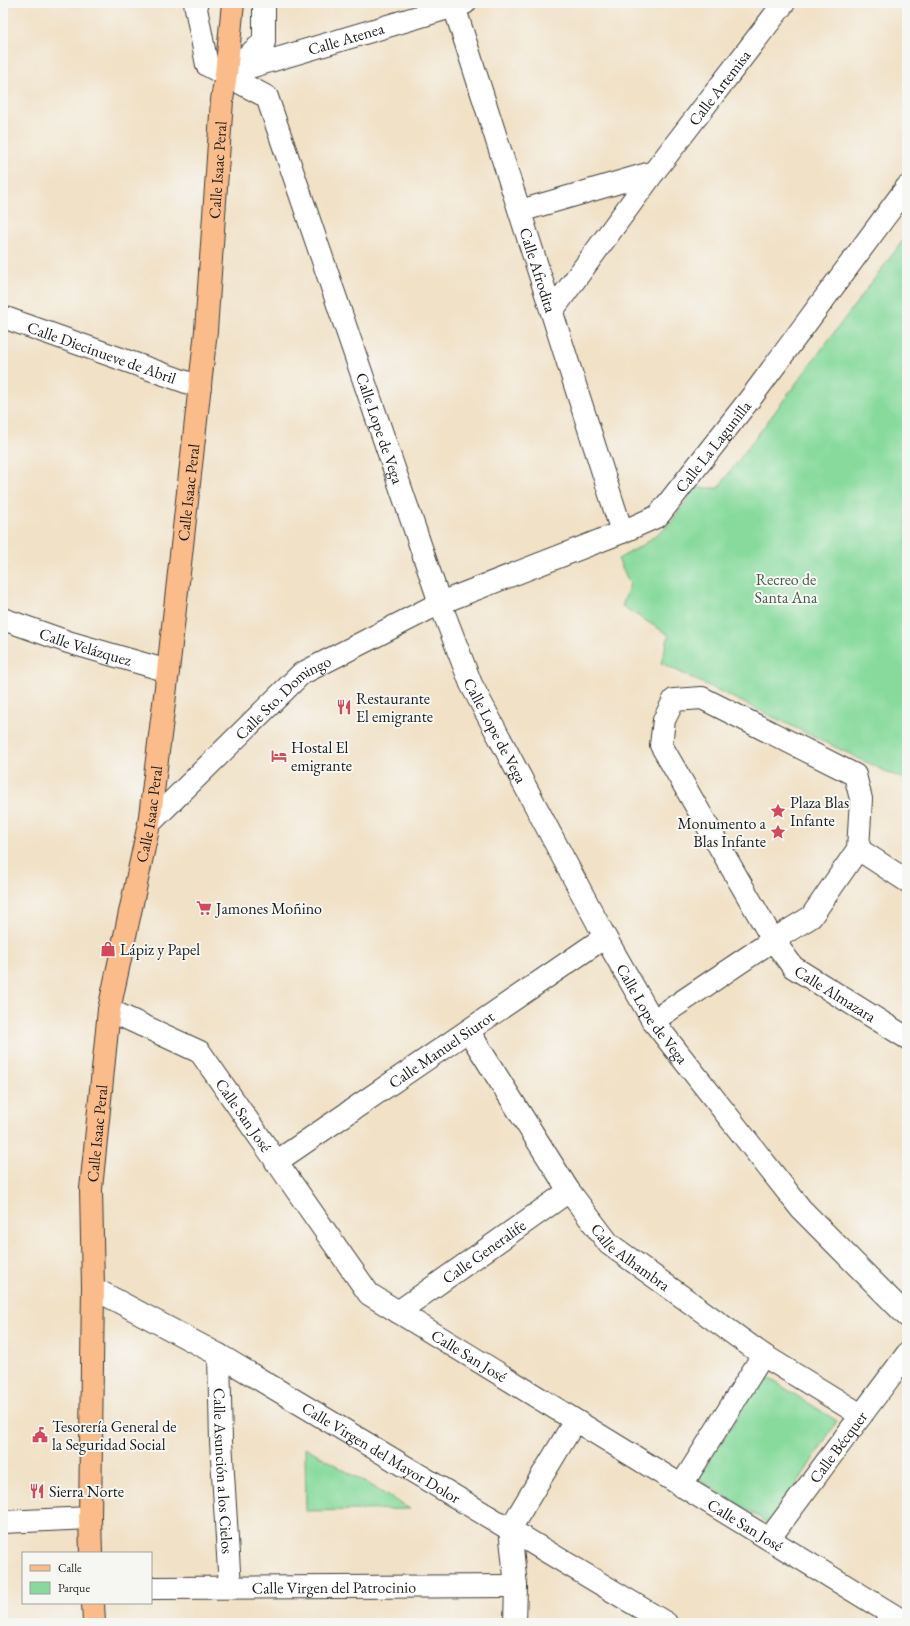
<svg xmlns="http://www.w3.org/2000/svg" width="910" height="1626" viewBox="0 0 910 1626" font-family="'EB Garamond',serif">
<style>
.green{fill:#87da9c;stroke:#527b5c}
.lines{fill:none;stroke-linecap:round;stroke-linejoin:round}
.minor-casing{stroke:#3c3a36;stroke-width:24}
.major-casing{stroke:#3c3a36;stroke-width:24}
.minor{stroke:#fff;stroke-width:22}
.major{stroke:#fabc8b;stroke-width:22}
.labels{text-anchor:middle;stroke-width:4;stroke-linejoin:round;paint-order:stroke}
.street-label{font-size:16px;fill:#1c1c1c;stroke:#f6f6f2}
.park-label{font-size:16px;fill:#415e49;stroke:#f6f6f2}
.poi-label{font-size:16px;fill:#1c1c1c;stroke:#f6f6f2;text-anchor:start}
</style>
<rect width="100%" height="100%" fill="#f6f6f2"/>
<filter id="ink" filterUnits="userSpaceOnUse"><feTurbulence type="fractalNoise" baseFrequency=".025" numOctaves="2"/><feDisplacementMap in="SourceGraphic" scale="8" xChannelSelector="R" yChannelSelector="G"/><feConvolveMatrix kernelMatrix="1 2 1 2 8 2 1 2 1" color-interpolation-filters="sRGB"/></filter>
<filter id="wash" filterUnits="userSpaceOnUse"><feTurbulence type="fractalNoise" baseFrequency=".012" numOctaves="4" result="noise"/><feDisplacementMap in="SourceGraphic" scale="16" xChannelSelector="R" yChannelSelector="G"/><feGaussianBlur stdDeviation="0.9" result="paint"/><feColorMatrix in="noise" values="0 0 0 0 0 0 0 0 0 0 0 0 0 0 0 0 0 1.4 0 .05"/><feComposite in="paint" operator="in"/></filter>
<g filter="url(#wash)">
<rect width="100%" height="100%" fill="#f1e1c6"/>
<g class="green">
<polygon points="907,235 907,780 889,773 661,663 669,635 622,606 630,584 618,559 643,545 670,524 695,488 718,488"/>
<polygon points="764,1375 837,1421 771,1525 698,1479"/>
<polygon points="305,1447 410,1509 306,1511"/>
</g>
</g>
<g filter="url(#ink)">
<g class="lines">
<defs>
<g id="minor">
<path id="s1" d="M 195,3 L 207,65 L 267,97 L 440,603 L 471,684 L 605,937 L 653,1021 L 801,1209 L 907,1316"/>
<path id="s2" d="M 454,6 L 622,532"/>
<polyline points="233,68 264,42 264,3"/>
<path id="s3" d="M 226,74 L 465,3"/>
<polyline points="520,211 654,172"/>
<path id="s4" d="M 552,311 L 654,172 L 784,3"/>
<path id="s5" d="M 3,317 L 200,387"/>
<path id="s6" d="M 3,619 L 68,642 L 168,671"/>
<path id="s7" d="M 149,824 L 301,674 L 440,603 L 622,532 L 658,516 L 753,395 L 907,187"/>
<polyline points="858,849 907,881"/>
<path id="s8" d="M 109,1010 L 200,1052 L 369,1294 L 906,1623"/>
<path id="s9" d="M 653,1021 L 773,940 L 811,917 L 858,849 L 861,799 L 855,775 L 702,698 L 674,700 L 664,720 L 661,745 L 773,940 L 793,967 L 907,1038"/>
<path id="s10" d="M 469,1032 L 569,1191 L 609,1244 L 763,1355 L 861,1415"/>
<path id="s11" d="M 276,1162 L 605,937"/>
<path id="s12" d="M 93,1288 L 219,1355 L 666,1623"/>
<path id="s13" d="M 398,1312 L 569,1191"/>
<path id="s14" d="M 219,1355 L 221,1441 L 230,1587"/>
<polyline points="681,1486 763,1355"/>
<polyline points="3,1522 90,1518"/>
<path id="s15" d="M 769,1539 L 907,1354"/>
<path id="s16" d="M 151,1588 L 516,1586"/>
<polyline points="515,1623 516,1586 510,1529 575,1421"/>
</g>
<g id="major">
<path id="s17" d="M 91,1553 L 90,1518 L 93,1288 L 91,1189 L 109,1010 L 149,824 L 168,671 L 206,331 L 222,100 L 226,74 L 233,3"/>
<polyline points="93,1603 94,1623"/>
</g>
</defs>
<use href="#minor" class="minor-casing"/>
<use href="#major" class="major-casing"/>
<use href="#minor" class="minor"/>
<use href="#major" class="major"/>
</g>
</g>
<defs>
<symbol id="restaurant-bare" viewBox="-9 -9 18 18"><path d="M-5-6h1v4h1v-4h1v4h1v-4h1v5L-1.5 .5V6h-2V.5L-5-1ZM5-6V6H3V1.5H1.5Q1.5-4 5-6Z" fill="#d1495b" stroke="#f6f6f2" stroke-width="2.5" paint-order="stroke"/></symbol>
<symbol id="hotel-bare" viewBox="-9 -9 18 18"><path d="M-6-4.5h1.5V1H6V5H4.5V3h-9V5H-6ZM-4 0a1.8 1.8 0 1 1 3.6 0ZM.5 0V-2.5h3Q6-2.5 6 0Z" fill="#d1495b" stroke="#f6f6f2" stroke-width="2.5" paint-order="stroke"/></symbol>
<symbol id="sight-bare" viewBox="-9 -9 18 18"><path d="M0-6L1.8-2.2L6-1.7L2.9 1.2L3.7 5.4L0 3.3L-3.7 5.4L-2.9 1.2L-6-1.7L-1.8-2.2Z" fill="#d1495b" stroke="#f6f6f2" stroke-width="2.5" paint-order="stroke"/></symbol>
<symbol id="supermarket-bare" viewBox="-9 -9 18 18"><path d="M-6-5.5h2.5l.6 2H6L4.5 2H-2.5L-4.4-4H-6ZM-1.5 3.2a1.3 1.3 0 1 0 .1 0ZM3 3.2a1.3 1.3 0 1 0 .1 0Z" fill="#d1495b" stroke="#f6f6f2" stroke-width="2.5" paint-order="stroke"/></symbol>
<symbol id="shop-bare" viewBox="-9 -9 18 18"><path d="M-5-2.5h2.3a2.7 3.5 0 0 1 5.4 0H5L5.5 6h-11ZM-1.5-2.5h3a1.5 2.3 0 0 0-3 0Z" fill="#d1495b" stroke="#f6f6f2" stroke-width="2.5" paint-order="stroke"/></symbol>
<symbol id="civic-bare" viewBox="-9 -9 18 18"><path d="M-.6-6.5H3V-4.5H.6V-3L4-1V1h2V6H-6V1h2V-1L-.6-3ZM-1.2 2.5V6h2.4V2.5Z" fill="#d1495b" stroke="#f6f6f2" stroke-width="2.5" paint-order="stroke"/></symbol>
</defs>
<g fill-rule="evenodd">
<use href="#restaurant-bare" x="333" y="696" width="22" height="22"/>
<use href="#hotel-bare" x="268" y="745" width="22" height="22"/>
<use href="#sight-bare" x="767" y="800" width="22" height="22"/>
<use href="#sight-bare" x="767" y="821" width="22" height="22"/>
<use href="#supermarket-bare" x="193" y="897" width="22" height="22"/>
<use href="#shop-bare" x="97" y="938" width="22" height="22"/>
<use href="#civic-bare" x="29" y="1424" width="22" height="22"/>
<use href="#restaurant-bare" x="26" y="1480" width="22" height="22"/>
</g>
<g class="labels">
<g class="street-label">
<text dy="6" stroke="none"><textPath href="#s3" startOffset="125">Calle Atenea</textPath></text>
<text dy="6" stroke="none"><textPath href="#s4" startOffset="279">Calle Artemisa</textPath></text>
<text dy="6" stroke="none"><textPath href="#s17" startOffset="1392">Calle Isaac Peral</textPath></text>
<text dy="6" stroke="none"><textPath href="#s2" startOffset="277">Calle Afrodita</textPath></text>
<text dy="6" stroke="none"><textPath href="#s5" startOffset="105">Calle Diecinueve de Abril</textPath></text>
<text dy="6" stroke="none"><textPath href="#s1" startOffset="481">Calle Lope de Vega</textPath></text>
<text dy="6" stroke="none"><textPath href="#s7" startOffset="693">Calle La Lagunilla</textPath></text>
<text dy="6" stroke="none"><textPath href="#s17" startOffset="1068">Calle Isaac Peral</textPath></text>
<text dy="6" stroke="none"><textPath href="#s6" startOffset="87">Calle Velázquez</textPath></text>
<text dy="6" stroke="none"><textPath href="#s7" startOffset="185">Calle Sto. Domingo</textPath></text>
<text dy="6" stroke="none"><textPath href="#s1" startOffset="805">Calle Lope de Vega</textPath></text>
<text dy="6" stroke="none"><textPath href="#s17" startOffset="744">Calle Isaac Peral</textPath></text>
<text dy="6" stroke="none"><textPath href="#s9" startOffset="902">Calle Almazara</textPath></text>
<text dy="6" stroke="none"><textPath href="#s1" startOffset="1129">Calle Lope de Vega</textPath></text>
<text dy="6" stroke="none"><textPath href="#s11" startOffset="200">Calle Manuel Siurot</textPath></text>
<text dy="6" stroke="none"><textPath href="#s8" startOffset="177">Calle San José</textPath></text>
<text dy="6" stroke="none"><textPath href="#s17" startOffset="420">Calle Isaac Peral</textPath></text>
<text dy="6" stroke="none"><textPath href="#s13" startOffset="105">Calle Generalife</textPath></text>
<text dy="6" stroke="none"><textPath href="#s10" startOffset="279">Calle Alhambra</textPath></text>
<text dy="6" stroke="none"><textPath href="#s8" startOffset="513">Calle San José</textPath></text>
<text dy="6" stroke="none"><textPath href="#s15" startOffset="115">Calle Bécquer</textPath></text>
<text dy="6" stroke="none"><textPath href="#s12" startOffset="332">Calle Virgen del Mayor Dolor</textPath></text>
<text dy="6" stroke="none"><textPath href="#s14" startOffset="116">Calle Asunción a los Cielos</textPath></text>
<text dy="6" stroke="none"><textPath href="#s8" startOffset="837">Calle San José</textPath></text>
<text dy="6" stroke="none"><textPath href="#s16" startOffset="183">Calle Virgen del Patrocinio</textPath></text>
</g>
<g class="park-label">
<text x="786" y="585">Recreo de<tspan x="786" dy="18">Santa Ana</tspan></text>
</g>
<g class="poi-label">
<text x="356" y="704">Restaurante<tspan x="356" dy="18">El emigrante</tspan></text>
<text x="291" y="753">Hostal El<tspan x="291" dy="18">emigrante</tspan></text>
<text x="790" y="808">Plaza Blas<tspan x="790" dy="18">Infante</tspan></text>
<text x="766" y="829" text-anchor="end">Monumento a<tspan x="766" dy="18">Blas Infante</tspan></text>
<text x="216" y="914">Jamones Moñino</text>
<text x="120" y="955">Lápiz y Papel</text>
<text x="52" y="1432">Tesorería General de<tspan x="52" dy="18">la Seguridad Social</tspan></text>
<text x="49" y="1497">Sierra Norte</text>
</g>
</g>
<rect width="910" height="1626" fill="none" stroke="#f6f6f2" stroke-width="16"/>
<rect x="22" y="1552" width="130" height="52" fill="#f6f6f2" stroke="#9f9f9c"/>
<rect x="30" y="1565" width="20" height="6" fill="#fabc8b" stroke="#9f9f9c"/>
<text x="58" y="1572" font-size="12" fill="#1c1c1c">Calle</text>
<rect x="30" y="1582" width="20" height="12" fill="#87da9c" stroke="#9f9f9c"/>
<text x="58" y="1592" font-size="12" fill="#1c1c1c">Parque</text>
</svg>
